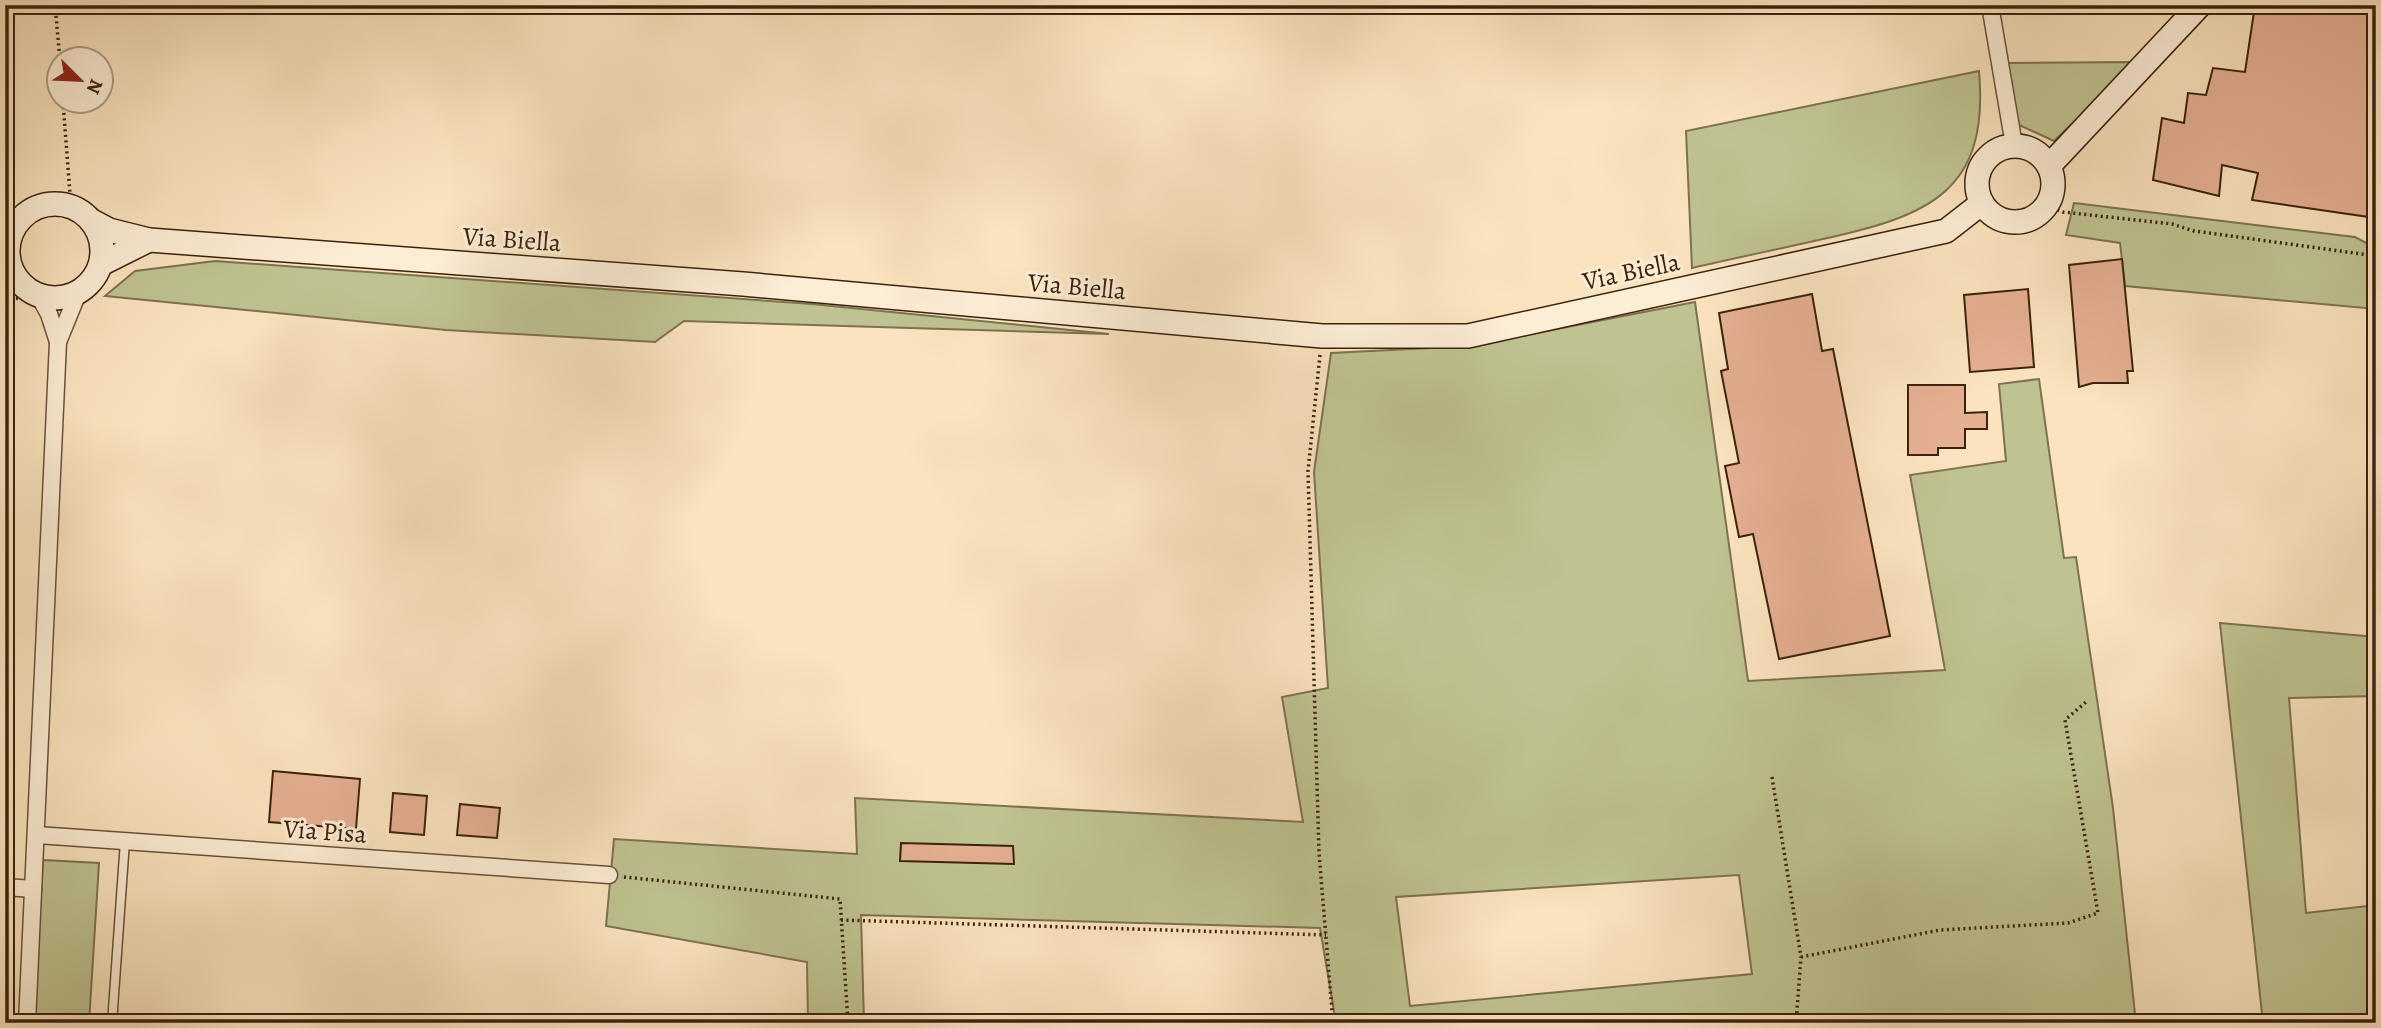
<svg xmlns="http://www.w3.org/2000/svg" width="2381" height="1028" viewBox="0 0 2381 1028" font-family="Alegreya,serif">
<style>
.green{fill:#bfc391;stroke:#7e7250;stroke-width:2;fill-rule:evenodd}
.building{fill:#e5af91;stroke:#3c220e;stroke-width:2}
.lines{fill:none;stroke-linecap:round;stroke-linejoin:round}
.lane-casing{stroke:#6c523a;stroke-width:11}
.street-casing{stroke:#6c523a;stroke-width:19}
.secondary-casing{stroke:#3c220e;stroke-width:26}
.path{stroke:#3c220e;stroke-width:3.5;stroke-dasharray:2 3.5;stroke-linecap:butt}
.lane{stroke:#fcedd5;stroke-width:8}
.street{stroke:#fcedd5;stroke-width:16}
.secondary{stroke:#fcedd5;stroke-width:23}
.labels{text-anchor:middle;stroke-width:6;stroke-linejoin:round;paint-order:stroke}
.street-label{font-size:26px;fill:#3c220e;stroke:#fcedd5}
</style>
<rect width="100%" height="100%" fill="#fae3be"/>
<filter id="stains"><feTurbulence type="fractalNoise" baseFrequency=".00286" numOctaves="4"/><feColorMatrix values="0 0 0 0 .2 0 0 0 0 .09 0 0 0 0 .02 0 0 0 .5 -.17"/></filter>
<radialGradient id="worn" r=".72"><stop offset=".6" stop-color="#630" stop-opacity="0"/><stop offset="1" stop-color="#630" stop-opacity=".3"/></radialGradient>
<g class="green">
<polygon points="2137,62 2054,141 2017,124 2005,63"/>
<path d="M 1979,71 C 1990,193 1927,216 1823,239 C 1779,249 1735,258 1692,268 L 1686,131 Z"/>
<polygon points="2074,203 2355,237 2376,248 2376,309 2125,286 2120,243 2066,235"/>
<polygon points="215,261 812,304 1109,334 684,321 655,342 446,330 105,296 135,271"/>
<path d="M 1695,302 L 1748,681 L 1945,670 L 1910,475 L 2006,461 L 1999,384 L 2039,379 L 2064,558 L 2076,557 L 2113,808 L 2136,1023 L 1336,1023 L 1320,928 L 861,915 L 864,1022 L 885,1018 L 900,1023 L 808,1023 L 807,962 L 606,926 L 614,839 L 857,854 L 855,798 L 1303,822 L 1282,697 L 1328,688 L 1314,472 L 1331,353 L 1471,346 ZM 1739,875 L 1752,974 L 1410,1006 L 1396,897 Z"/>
<polygon points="2220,623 2376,637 2376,696 2289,698 2306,913 2376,905 2376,1023 2263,1023"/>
<polygon points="43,860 99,863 89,1023 33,1023"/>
</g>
<g class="building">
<polygon points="2255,5 2376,5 2376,218 2252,200 2258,173 2222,165 2219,196 2153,180 2162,118 2184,123 2188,93 2206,95 2213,68 2245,72"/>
<polygon points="2122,259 2133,371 2127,371 2128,383 2093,383 2079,387 2069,265"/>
<polygon points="2028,289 2034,367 1970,372 1964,295"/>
<polygon points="1812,294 1822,351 1833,349 1890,636 1779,659 1753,534 1739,537 1725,466 1739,463 1721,371 1728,369 1719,313"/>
<polygon points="1908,385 1965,385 1965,413 1987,412 1987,429 1965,429 1965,448 1938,448 1938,455 1908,455"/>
<polygon points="273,771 360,779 356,829 269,822"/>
<polygon points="393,793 427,796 424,835 390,832"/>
<polygon points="460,804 500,808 497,838 457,835"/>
<polygon points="901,843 1013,846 1014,864 900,861"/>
</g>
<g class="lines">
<defs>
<polyline id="lane" points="112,1023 125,841"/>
<g id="street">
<polyline points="1990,5 2014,145"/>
<polyline points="39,296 49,314 58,342"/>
<polyline points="37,835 609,875"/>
<polyline points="5,887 33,889"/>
<polyline points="27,1023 58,342 78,293"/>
</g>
<g id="secondary">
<circle cx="2015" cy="184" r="38"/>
<polyline points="2049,166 2200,5"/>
<circle cx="55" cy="251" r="47"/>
<polyline points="92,221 109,230 149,240 743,284 1322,336 1468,336 1946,231 1982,203"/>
<polyline points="101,264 149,240"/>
</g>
</defs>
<use href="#lane" class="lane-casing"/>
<use href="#street" class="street-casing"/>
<use href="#secondary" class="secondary-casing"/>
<g class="path">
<polyline points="55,5 60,60"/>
<polyline points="63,102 71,207"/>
<polyline points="2047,206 2063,212 2172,224 2194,231 2376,256"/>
<polyline points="5,297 23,299"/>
<polyline points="1320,355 1308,471 1319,853 1333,1023"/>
<polyline points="1772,777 1801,957 1796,1023"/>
<polyline points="624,877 840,899 848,1023"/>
<polyline points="841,920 1326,935"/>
<polyline points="1801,957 1940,930 2068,923 2098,913 2065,720 2086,702"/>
</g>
<use href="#lane" class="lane"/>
<use href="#street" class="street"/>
<use href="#secondary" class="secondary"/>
</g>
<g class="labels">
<g class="street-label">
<text transform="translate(512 239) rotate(4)" y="9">Via Biella</text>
<text transform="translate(1631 271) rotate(-12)" y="9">Via Biella</text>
<text transform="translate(1077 286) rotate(5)" y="9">Via Biella</text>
<text transform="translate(325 831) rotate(4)" y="9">Via Pisa</text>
</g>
</g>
<rect width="2381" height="1028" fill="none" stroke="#fae3be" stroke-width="28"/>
<rect x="7" y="7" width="2367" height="1014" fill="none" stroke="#3c220e" stroke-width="3.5"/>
<rect x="14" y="14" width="2353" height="1000" fill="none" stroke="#3c220e" stroke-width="2"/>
<g transform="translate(80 80) rotate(114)"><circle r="33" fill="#fcedd5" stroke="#af9c85" stroke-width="2"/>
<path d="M0-5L12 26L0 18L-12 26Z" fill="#8f2418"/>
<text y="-10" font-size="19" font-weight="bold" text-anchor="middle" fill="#3c220e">N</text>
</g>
<rect width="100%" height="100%" filter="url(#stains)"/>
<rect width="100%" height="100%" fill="url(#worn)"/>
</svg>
